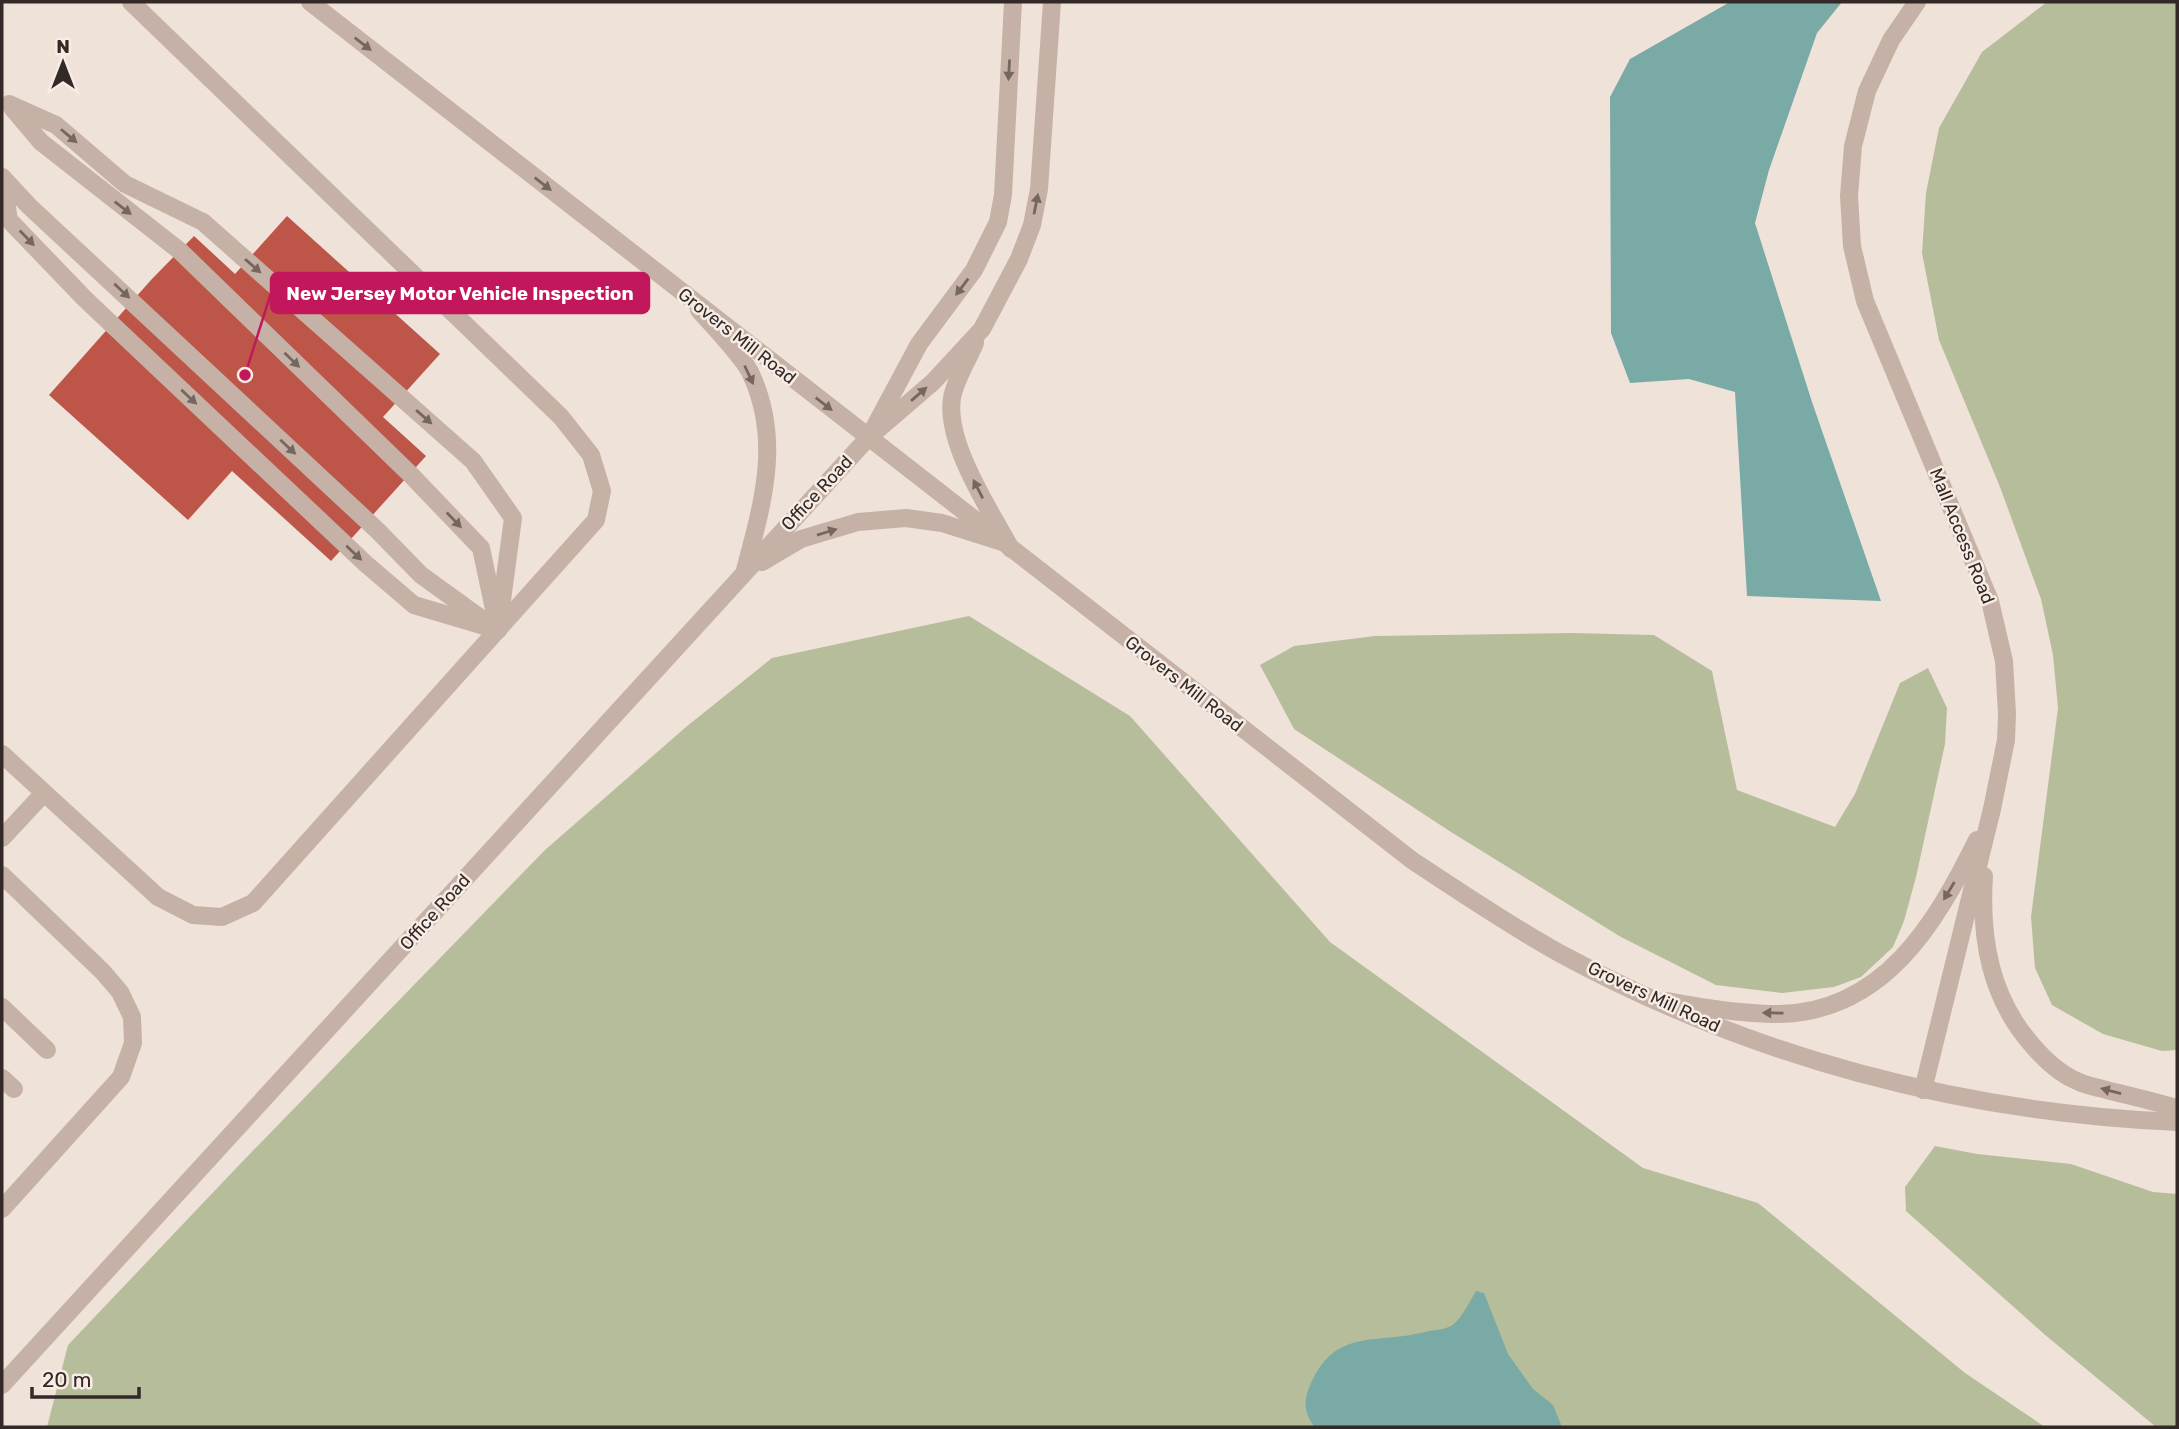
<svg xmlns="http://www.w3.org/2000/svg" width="2179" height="1429" viewBox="0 0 2179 1429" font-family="Rubik,sans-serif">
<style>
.green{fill:#b6bd9a}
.water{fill:#7aaaa6}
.building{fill:#bd5649}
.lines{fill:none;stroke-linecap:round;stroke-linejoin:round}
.service{stroke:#c6b1a6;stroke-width:18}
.minor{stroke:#c6b1a6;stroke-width:18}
.tertiary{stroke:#c6b1a6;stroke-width:18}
.oneway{fill:#756660}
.labels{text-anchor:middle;stroke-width:5;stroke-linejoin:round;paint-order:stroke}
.street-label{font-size:18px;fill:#332927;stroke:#f7ede5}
.leader{fill:none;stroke:#c2185b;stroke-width:2.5}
.callout-dot{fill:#c2185b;stroke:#f7ede5;stroke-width:2.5}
.callout{fill:#c2185b;stroke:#c2185b;stroke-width:2.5}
.callout-label{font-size:19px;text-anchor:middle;font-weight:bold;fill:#fff}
</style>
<rect width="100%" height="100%" fill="#efe2d9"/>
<g class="green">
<polygon points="2047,2 2177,2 2177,1050 2162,1051 2103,1034 2052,1005 2035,968 2031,917 2058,708 2053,655 2041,599 2000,487 1939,340 1922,253 1926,193 1939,128 1982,52"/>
<polygon points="969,616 1130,716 1330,942 1643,1168 1758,1203 1965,1373 2045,1427 47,1427 68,1345 242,1162 545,850 686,727 772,658"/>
<polygon points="1571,633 1654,635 1712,671 1737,790 1835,827 1855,794 1900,683 1928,668 1947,708 1945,744 1916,877 1904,921 1893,947 1861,977 1834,987 1782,993 1716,985 1621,937 1451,832 1294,729 1260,665 1294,646 1375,636"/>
<polygon points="1935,1146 1977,1154 2071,1164 2153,1192 2177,1194 2177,1427 2156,1427 2044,1334 1906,1211 1905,1187"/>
</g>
<g class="water">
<polygon points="1730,2 1842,2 1817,33 1769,170 1755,223 1812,402 1881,601 1747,596 1735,392 1689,379 1630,383 1611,333 1610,97 1630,59"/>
<path d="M 1476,1291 L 1484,1293 L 1508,1354 L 1533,1389 L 1553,1405 L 1562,1427 L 1315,1427 C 1305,1416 1303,1402 1309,1388 C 1334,1327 1373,1345 1425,1332 C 1433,1330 1444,1330 1451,1326 C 1462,1319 1469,1302 1476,1291 Z"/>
</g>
<polygon class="building" points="287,216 440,354 383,417 426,456 331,561 232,471 188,520 49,395 151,280 194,236 235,274"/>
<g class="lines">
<g class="service">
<polyline points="9,104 56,125 125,184 203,222 473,461 513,518 498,630"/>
<polyline points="13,109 41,142 180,251 410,474 481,548 495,614"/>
<polyline points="2,177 9,220 85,299 366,564 414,605 498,630"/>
<polyline points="2,177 29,206 378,531 421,575 486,622"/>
<path d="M 699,310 C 712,325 742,356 750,372 C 782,439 763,502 745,570"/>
<polyline points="762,562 801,539 858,522 906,518 942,523 1002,542"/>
<polyline points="2,754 158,897 193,915 222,917 253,903 596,520 602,491 591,455 561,417 131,2"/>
<polyline points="2,838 44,793"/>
<polyline points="2,875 103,972 120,992 132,1017 133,1043 121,1077 2,1209"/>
<polyline points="2,1007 47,1050"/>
<polyline points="2,1078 14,1089"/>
<polyline points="2,1385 868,438"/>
</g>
<g class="minor">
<polyline points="1917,2 1891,40 1867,91 1853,146 1849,196 1852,246 1865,301 1990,601 2004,661 2007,714 2006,740 1992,809 1923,1090"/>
<path d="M 975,343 C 968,360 955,380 952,398 C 945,443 990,510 1011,549"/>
<polyline points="874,428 919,344 974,270 998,222 1003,195 1013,2"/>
<polyline points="868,438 933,382 982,329 1019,259 1032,225 1039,189 1052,2"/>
<path d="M 1984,876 C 1980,938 1990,998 2033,1046 C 2045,1060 2062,1075 2079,1082 C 2088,1086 2100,1088 2110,1091 C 2132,1096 2155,1102 2177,1108"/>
<path d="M 1667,1001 C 1704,1008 1741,1014 1779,1014 C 1884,1012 1936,923 1977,840"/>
</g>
<path class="tertiary" d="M 310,2 L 1413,861 C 1462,893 1510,926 1561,954 C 1751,1057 1962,1113 2177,1122"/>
</g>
<defs><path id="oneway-solid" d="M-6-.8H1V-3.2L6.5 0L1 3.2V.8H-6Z" transform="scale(1.75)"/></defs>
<g class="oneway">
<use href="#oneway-solid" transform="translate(363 44) rotate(38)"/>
<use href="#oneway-solid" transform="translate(1009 70) rotate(93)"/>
<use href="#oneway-solid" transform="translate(69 136) rotate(40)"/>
<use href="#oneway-solid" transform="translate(543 184) rotate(38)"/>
<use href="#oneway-solid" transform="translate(1036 204) rotate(-79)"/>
<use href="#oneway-solid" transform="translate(123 208) rotate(38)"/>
<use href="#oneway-solid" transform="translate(27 238) rotate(46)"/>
<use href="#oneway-solid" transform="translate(253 266) rotate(41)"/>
<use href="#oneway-solid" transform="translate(962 287) rotate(127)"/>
<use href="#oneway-solid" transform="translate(122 291) rotate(43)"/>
<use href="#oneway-solid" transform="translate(292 360) rotate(44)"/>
<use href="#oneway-solid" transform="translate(749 375) rotate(65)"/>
<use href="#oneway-solid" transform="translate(919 394) rotate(-41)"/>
<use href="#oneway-solid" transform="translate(189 397) rotate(43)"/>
<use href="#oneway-solid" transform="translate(824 404) rotate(38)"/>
<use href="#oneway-solid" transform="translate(424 417) rotate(41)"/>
<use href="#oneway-solid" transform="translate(288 447) rotate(43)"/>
<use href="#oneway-solid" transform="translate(978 489) rotate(-117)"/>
<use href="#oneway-solid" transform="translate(454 520) rotate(46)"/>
<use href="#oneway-solid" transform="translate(827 532) rotate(-17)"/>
<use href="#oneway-solid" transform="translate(354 553) rotate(43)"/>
<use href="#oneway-solid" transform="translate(1949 891) rotate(121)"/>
<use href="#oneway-solid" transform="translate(1773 1013) rotate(-179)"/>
<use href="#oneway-solid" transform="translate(2111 1091) rotate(-165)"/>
</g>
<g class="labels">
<g class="street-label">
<text transform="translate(737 336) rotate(38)" y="6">Grovers Mill Road</text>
<text transform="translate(817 493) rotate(-47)" y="6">Office Road</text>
<text transform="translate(1962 536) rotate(68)" y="6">Mall Access Road</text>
<text transform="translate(1184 684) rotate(38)" y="6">Grovers Mill Road</text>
<text transform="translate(435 912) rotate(-48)" y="6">Office Road</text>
<text transform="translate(1654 997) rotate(25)" y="6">Grovers Mill Road</text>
</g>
</g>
<path class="leader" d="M245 375L271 293"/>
<circle class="callout-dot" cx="245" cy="375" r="7"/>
<rect class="callout" x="271" y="273" width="378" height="40" rx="7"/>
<g class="callout-label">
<text x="460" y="300">New Jersey Motor Vehicle Inspection</text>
</g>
<rect width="2179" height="1429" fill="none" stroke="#332927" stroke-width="7"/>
<g transform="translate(63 63)" stroke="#f7ede5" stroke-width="5" paint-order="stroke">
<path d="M0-5L12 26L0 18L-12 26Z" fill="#332927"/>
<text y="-10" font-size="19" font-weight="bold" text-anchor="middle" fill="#332927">N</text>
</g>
<path d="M32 1387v10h107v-10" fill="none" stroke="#332927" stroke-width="3.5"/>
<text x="42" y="1387" font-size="21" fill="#332927" stroke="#f7ede5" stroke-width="5" paint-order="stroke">20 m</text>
</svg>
